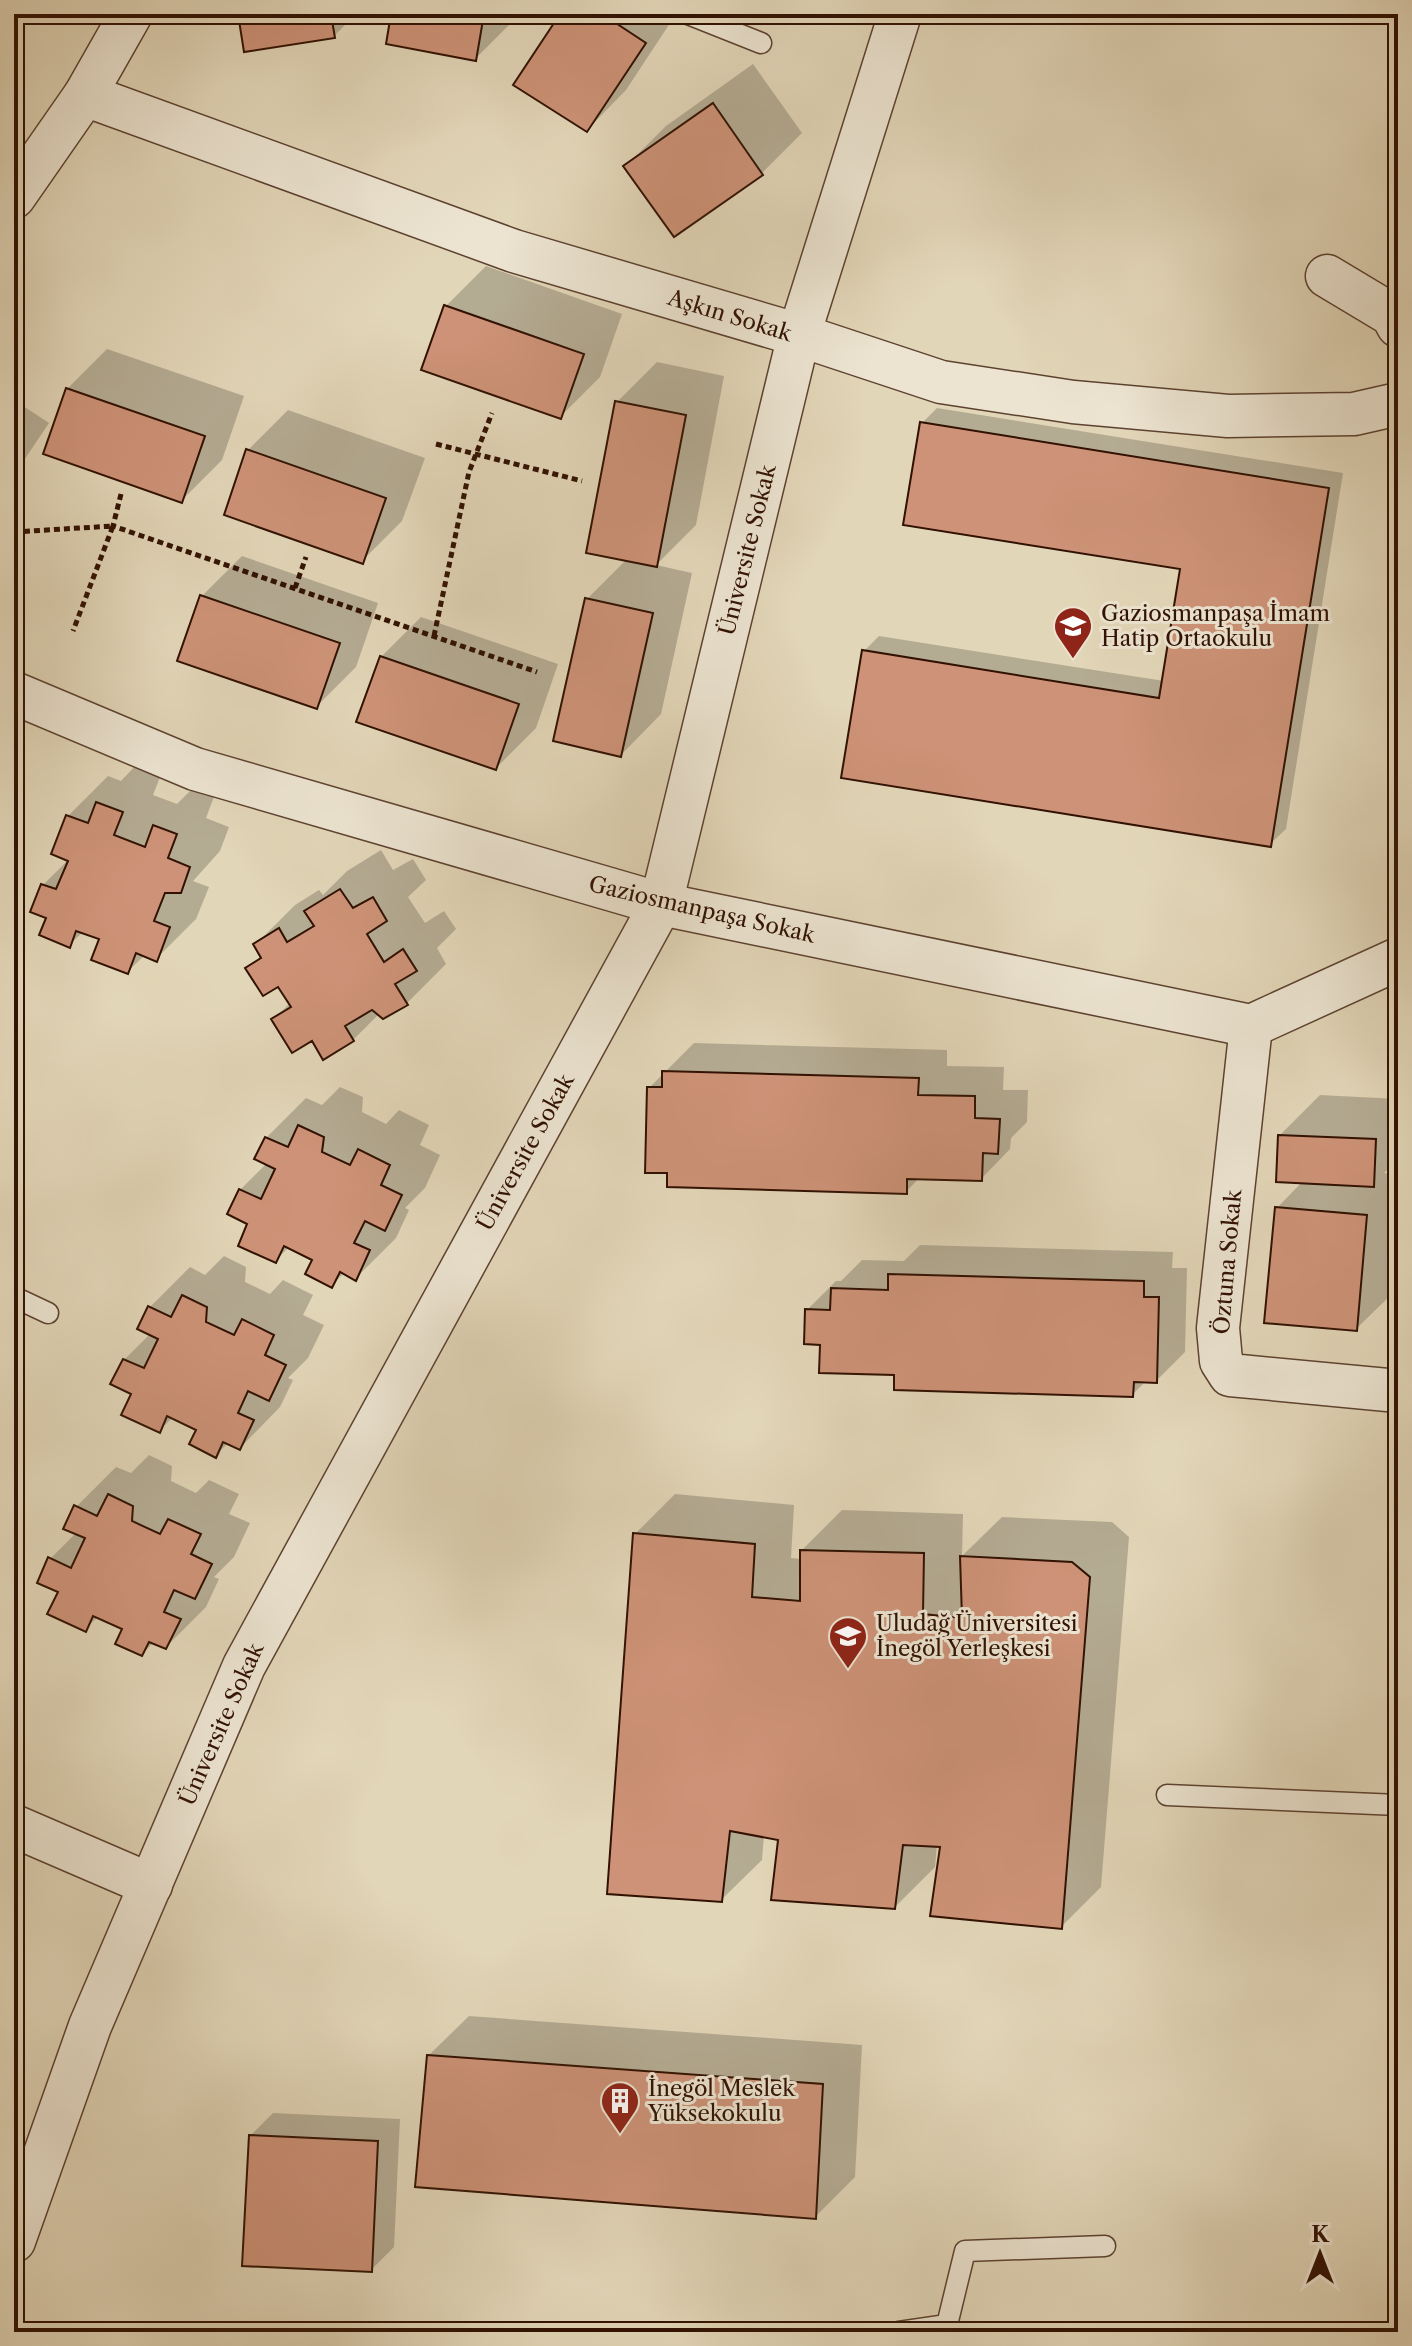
<svg xmlns="http://www.w3.org/2000/svg" width="1412" height="2346" viewBox="0 0 1412 2346" font-family="'Libre Caslon Text',serif">
<style>
.shadow{fill:#0003}
.building{fill:#cd9277;stroke:#311102;stroke-width:2}
.lines{fill:none;stroke-linecap:round;stroke-linejoin:round}
.service-casing{stroke:#5d4230;stroke-width:23}
.minor-casing{stroke:#5d4230;stroke-width:45}
.path{stroke:#311102;stroke-width:5;stroke-dasharray:6 4;stroke-linecap:butt}
.service{stroke:#ece4d1;stroke-width:20}
.minor{stroke:#ece4d1;stroke-width:42}
.labels{text-anchor:middle;stroke-width:6;stroke-linejoin:round;paint-order:stroke}
.street-label{font-size:22px;fill:#311102;stroke:#ece4d1}
.poi-label{font-size:22px;fill:#311102;stroke:#ece4d1;text-anchor:start}
</style>
<rect width="100%" height="100%" fill="#e2d6b8"/>
<filter id="stains"><feTurbulence type="fractalNoise" baseFrequency=".0025" numOctaves="4"/><feColorMatrix values="0 0 0 0 .2 0 0 0 0 .09 0 0 0 0 .02 0 0 0 .5 -.17"/></filter>
<radialGradient id="worn" r=".72"><stop offset=".6" stop-color="#630" stop-opacity="0"/><stop offset="1" stop-color="#630" stop-opacity=".3"/></radialGradient>
<g class="shadow">
<polygon points="240,14 356,14 334,36"/>
<polygon points="393,14 516,14 515,19 475,59"/>
<polygon points="562,14 676,14 626,90 587,130"/>
<polygon points="753,64 802,133 762,173 675,234 626,166 666,126"/>
<polygon points="486,266 622,314 600,377 560,417 446,306"/>
<polygon points="107,349 244,396 222,460 182,500 67,389"/>
<polygon points="657,362 724,376 696,525 656,565 692,573 661,714 621,755 587,599 627,559 617,402"/>
<polygon points="14,400 49,423 14,475"/>
<polygon points="937,408 1343,473 1286,829 1270,844 864,651 879,636 1164,681 1182,568 922,423"/>
<polygon points="288,410 425,458 402,521 362,561 248,450"/>
<polygon points="242,556 378,603 356,667 316,707 202,596"/>
<polygon points="421,617 558,664 536,728 496,768 381,657"/>
<polygon points="138,763 162,772 153,795 177,804 195,786 215,794 206,818 229,827 220,851 193,881 209,887 196,919 156,959 145,955 127,972 102,938 84,931 69,945 49,917 43,885 69,859 68,816 108,776 121,781"/>
<polygon points="381,850 393,870 413,859 426,880 408,897 425,923 444,911 456,929 437,948 446,964 406,1004 379,1014 353,1040 312,1038 274,1019 290,1003 279,984 248,968 262,955 255,945 295,905 319,890 323,895 347,871"/>
<polygon points="694,1043 947,1050 947,1066 1004,1067 1003,1090 1028,1090 1027,1122 1011,1138 1010,1149 981,1179 920,1177 906,1192 669,1171 649,1088"/>
<polygon points="340,1087 363,1097 362,1112 386,1124 399,1110 429,1125 420,1145 440,1155 425,1188 405,1208 409,1210 396,1238 356,1278 345,1272 332,1285 314,1259 289,1247 275,1261 250,1223 240,1190 267,1163 266,1138 306,1098 322,1105"/>
<polygon points="1320,1095 1398,1099 1398,1160 1384,1173 1398,1174 1397,1289 1356,1329 1277,1208 1303,1181 1280,1135"/>
<polygon points="920,1245 1173,1252 1172,1268 1187,1268 1185,1352 1156,1381 1146,1381 1133,1394 896,1373 822,1343 807,1310 836,1281 841,1281 862,1260 904,1261"/>
<polygon points="224,1256 246,1267 245,1282 270,1294 283,1280 313,1295 303,1315 324,1325 308,1358 288,1378 293,1380 280,1407 240,1448 229,1442 216,1455 198,1429 173,1417 159,1431 134,1393 124,1360 151,1333 150,1307 190,1267 205,1275"/>
<polygon points="149,1455 172,1466 171,1481 196,1493 209,1480 239,1494 229,1514 250,1523 234,1557 214,1577 219,1579 206,1607 166,1647 154,1642 142,1654 124,1628 99,1616 85,1629 60,1591 50,1559 77,1532 76,1507 116,1467 131,1473"/>
<polygon points="675,1494 794,1505 791,1558 802,1559 802,1550 842,1510 963,1514 962,1556 1002,1517 1112,1522 1129,1537 1101,1887 1061,1927 942,1846 937,1845 935,1867 895,1907 780,1838 764,1835 762,1860 721,1900 635,1534"/>
<polygon points="469,2016 862,2045 855,2177 815,2217 428,2056"/>
<polygon points="273,2113 400,2119 394,2247 371,2270 250,2136"/>
</g>
<g class="building">
<polygon points="238,14 331,14 335,38 244,52"/>
<polygon points="391,14 484,14 476,61 386,44"/>
<polygon points="560,14 602,14 646,43 587,132 513,85"/>
<polygon points="713,103 763,175 674,237 623,166"/>
<polygon points="444,305 584,354 561,419 421,370"/>
<polygon points="66,388 205,436 182,503 43,454"/>
<polygon points="615,401 686,415 657,567 586,553"/>
<polygon points="920,422 1329,488 1271,847 841,778 862,650 1159,698 1180,569 903,525"/>
<polygon points="246,449 386,498 363,564 224,515"/>
<polygon points="200,595 340,643 317,709 177,661"/>
<polygon points="585,598 653,613 621,757 553,741"/>
<polygon points="380,656 519,704 496,770 356,722"/>
<polygon points="96,802 123,812 114,835 145,847 153,825 177,834 168,858 190,867 181,893 165,893 154,921 170,927 157,962 136,953 128,974 91,960 99,939 76,931 70,948 39,935 46,918 30,912 41,884 56,889 68,861 51,854 66,815 88,823"/>
<polygon points="340,889 353,908 373,897 387,921 367,934 384,962 403,949 417,971 395,984 408,1005 383,1019 372,1010 345,1026 354,1041 323,1060 312,1041 292,1053 271,1019 291,1007 278,987 263,996 245,968 261,958 253,944 279,928 287,942 314,926 304,911"/>
<polygon points="662,1071 919,1078 918,1095 975,1096 975,1118 1000,1119 998,1154 983,1153 982,1181 907,1179 907,1194 667,1187 667,1173 645,1173 647,1087 662,1087"/>
<polygon points="298,1125 324,1137 322,1152 350,1165 358,1149 390,1165 381,1185 402,1195 385,1231 365,1221 354,1243 370,1250 356,1281 340,1272 332,1288 305,1274 312,1260 284,1246 276,1263 238,1246 247,1224 227,1214 239,1189 261,1199 275,1169 254,1159 265,1137 288,1147"/>
<polygon points="1278,1135 1376,1139 1374,1187 1276,1182"/>
<polygon points="1275,1207 1367,1215 1357,1331 1264,1323"/>
<polygon points="888,1274 1144,1281 1144,1297 1159,1297 1157,1383 1134,1382 1133,1397 894,1390 894,1375 819,1373 820,1345 804,1344 805,1309 830,1310 831,1288 888,1290"/>
<polygon points="182,1295 207,1307 206,1322 234,1335 242,1319 274,1335 265,1355 286,1365 269,1401 248,1391 238,1413 254,1420 240,1450 223,1442 216,1458 189,1444 196,1430 167,1416 160,1433 121,1415 131,1394 110,1384 123,1359 144,1368 158,1339 137,1329 148,1306 171,1317"/>
<polygon points="108,1494 133,1506 132,1521 160,1534 168,1519 201,1534 191,1554 212,1564 195,1599 174,1590 164,1612 181,1619 166,1649 149,1642 142,1656 115,1644 122,1629 93,1616 86,1632 47,1614 58,1592 37,1583 48,1557 71,1568 85,1538 63,1529 74,1505 97,1516"/>
<polygon points="633,1533 755,1544 752,1597 800,1601 800,1550 924,1553 923,1614 962,1618 960,1556 1072,1562 1090,1577 1062,1929 930,1916 940,1847 903,1845 895,1909 771,1900 778,1840 730,1831 722,1902 607,1894"/>
<polygon points="427,2055 823,2084 816,2219 415,2187"/>
<polygon points="249,2135 378,2141 372,2272 242,2266"/>
</g>
<g class="lines">
<defs>
<g id="service">
<polyline points="688,14 761,43"/>
<polyline points="14,1297 48,1313"/>
<polyline points="1167,1795 1398,1805"/>
<polyline points="899,2332 947,2325 965,2251 1105,2246"/>
</g>
<g id="minor">
<polyline points="85,95 514,251 799,335 941,382 1073,402 1228,416 1354,414 1398,404"/>
<polyline points="14,197 85,95 131,14"/>
<polyline points="1327,276 1392,315 1398,326"/>
<polyline points="14,693 195,769 661,904 1251,1026 1398,959"/>
<polyline points="1251,1026 1218,1328 1221,1361 1230,1375 1398,1391"/>
<polyline points="14,1826 151,1885"/>
<polyline points="14,2241 90,2026 244,1666 661,904 799,335 900,14"/>
</g>
</defs>
<use href="#service" class="service-casing"/>
<use href="#minor" class="minor-casing"/>
<g class="path">
<polyline points="436,444 582,481"/>
<polyline points="121,494 113,526 537,672"/>
<polyline points="14,532 113,526 73,631"/>
<polyline points="295,588 306,557"/>
<polyline points="434,636 469,472 492,413"/>
</g>
<use href="#service" class="service"/>
<use href="#minor" class="minor"/>
</g>
<defs>
<symbol id="school-pin" viewBox="-11 -11 22 30"><path d="M0 17L-7.5 6A9.5 9.5 0 1 1 7.5 6Z" fill="#8f2418" stroke="#ece4d1"/><path d="M0-5L7-2L0 1L-7-2ZM-4 1L0 2.5L4 1V4Q0 6-4 4Z" fill="#fff"/></symbol>
<symbol id="university-pin" viewBox="-11 -11 22 30"><path d="M0 17L-7.5 6A9.5 9.5 0 1 1 7.5 6Z" fill="#8f2418" stroke="#ece4d1"/><path d="M0-5L7-2L0 1L-7-2ZM-4 1L0 2.5L4 1V4Q0 6-4 4Z" fill="#fff"/></symbol>
<symbol id="building-pin" viewBox="-11 -11 22 30"><path d="M0 17L-7.5 6A9.5 9.5 0 1 1 7.5 6Z" fill="#8f2418" stroke="#ece4d1"/><path d="M-4-6H4V6H1V3H-1V6H-4ZM-2.5-4.3h1.7v1.8h-1.7ZM.8-4.3h1.7v1.8H.8ZM-2.5-1h1.7V.8h-1.7ZM.8-1h1.7V.8H.8Z" fill="#fff"/></symbol>
</defs>
<g fill-rule="evenodd">
<use href="#school-pin" x="1051" y="604" width="44" height="60"/>
<use href="#university-pin" x="826" y="1614" width="44" height="60"/>
<use href="#building-pin" x="598" y="2079" width="44" height="60"/>
</g>
<g class="labels">
<g class="street-label">
<text transform="translate(730 315) rotate(17)" y="8">Aşkın Sokak</text>
<text transform="translate(747 550) rotate(-76)" y="8">Üniversite Sokak</text>
<text transform="translate(702 909) rotate(13)" y="8">Gaziosmanpaşa Sokak</text>
<text transform="translate(525 1152) rotate(-61)" y="8">Üniversite Sokak</text>
<text transform="translate(1227 1262) rotate(-85)" y="8">Öztuna Sokak</text>
<text transform="translate(221 1724) rotate(-66)" y="8">Üniversite Sokak</text>
</g>
<g class="poi-label">
<text x="1101" y="621">Gaziosmanpaşa İmam<tspan x="1101" dy="25">Hatip Ortaokulu</tspan></text>
<text x="876" y="1631">Uludağ Üniversitesi<tspan x="876" dy="25">İnegöl Yerleşkesi</tspan></text>
<text x="648" y="2096">İnegöl Meslek<tspan x="648" dy="25">Yüksekokulu</tspan></text>
</g>
</g>
<rect width="1412" height="2346" fill="none" stroke="#e2d6b8" stroke-width="48"/>
<rect x="16" y="16" width="1380" height="2314" fill="none" stroke="#311102" stroke-width="4"/>
<rect x="24" y="24" width="1364" height="2298" fill="none" stroke="#311102" stroke-width="2"/>
<g transform="translate(1320 2254)" stroke="#ece4d1" stroke-width="6" paint-order="stroke">
<path d="M0-6L14 30L0 20L-14 30Z" fill="#311102"/>
<text y="-12" font-size="22" font-weight="bold" text-anchor="middle" fill="#311102">K</text>
</g>
<rect width="100%" height="100%" filter="url(#stains)"/>
<rect width="100%" height="100%" fill="url(#worn)"/>
</svg>
